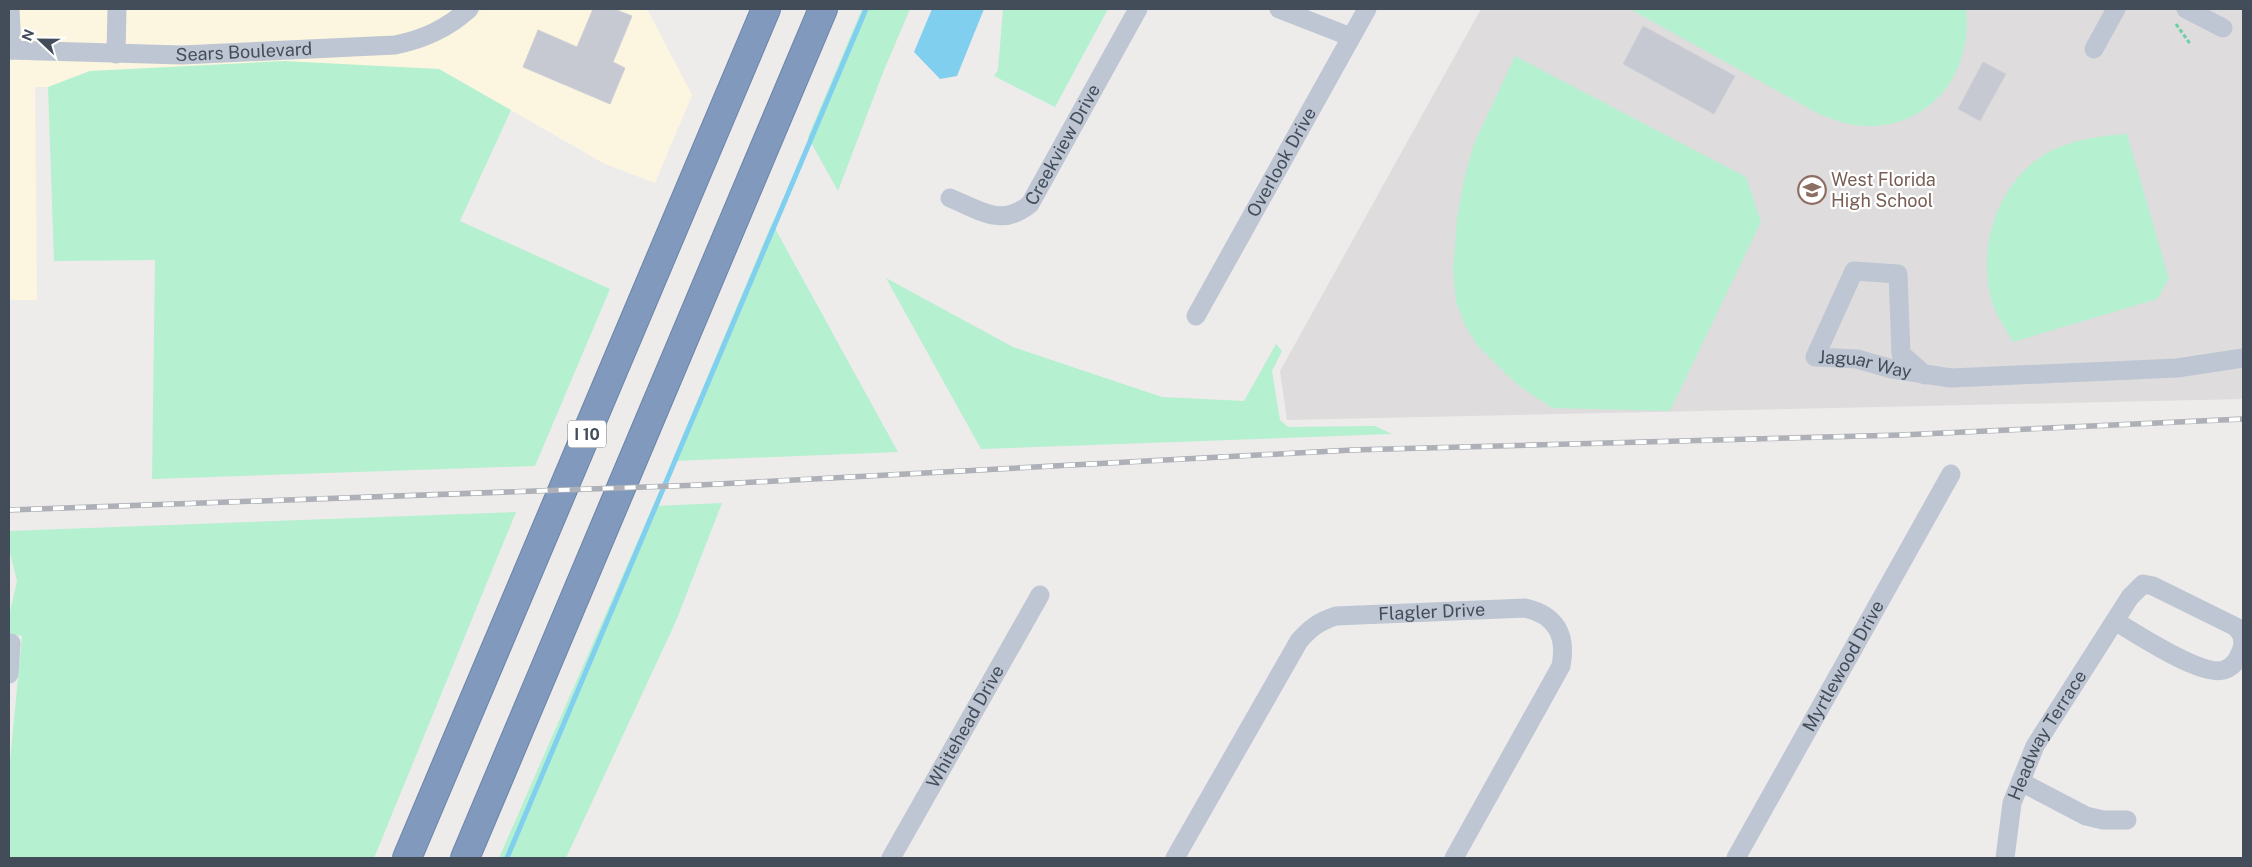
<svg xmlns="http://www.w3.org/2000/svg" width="2252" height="867" viewBox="0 0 2252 867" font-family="'Public Sans',sans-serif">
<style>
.commercial{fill:#fcf6e1}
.education{fill:#dfdcdd}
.green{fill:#b5f0d0}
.water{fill:#80cfef}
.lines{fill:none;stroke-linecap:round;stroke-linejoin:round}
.stream{stroke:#80cfef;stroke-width:5}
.building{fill:#c7c9d2;stroke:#cfd0d7}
.highway-casing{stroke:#6b84a9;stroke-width:30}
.path{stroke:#6ccfa6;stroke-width:3;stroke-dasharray:4 2.5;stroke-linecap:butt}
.minor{stroke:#bdc6d2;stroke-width:19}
.highway{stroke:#8099bd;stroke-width:28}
.rail-casing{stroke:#adb0b6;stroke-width:5.5}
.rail{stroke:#fff;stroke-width:4;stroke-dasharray:11;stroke-linecap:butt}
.labels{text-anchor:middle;stroke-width:4.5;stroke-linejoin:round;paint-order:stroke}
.shield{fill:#fff;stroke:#7b828b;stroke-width:1}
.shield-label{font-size:16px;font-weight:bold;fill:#434d59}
.street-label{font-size:18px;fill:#434d59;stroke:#fff}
.education-label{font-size:18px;fill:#785e54;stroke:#fff;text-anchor:start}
</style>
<rect width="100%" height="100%" fill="#eeebeb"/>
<g class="commercial">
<polygon points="9,9 455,9 430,25 413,32 393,36 181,46 9,42"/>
<polygon points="482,9 647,9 692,95 655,183 605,164 439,69 90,71 48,87 35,87 37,300 9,300 9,59 184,63 396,53 419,49 440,40 460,29"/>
</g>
<polygon class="education" points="1481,9 2243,9 2243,399 1287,420 1280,371"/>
<g class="green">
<polygon points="862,9 910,9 884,70 838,191 808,137"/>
<polygon points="1003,9 1108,9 1055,107 994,76 998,70"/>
<path d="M 1630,9 L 1966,9 C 1973,71 1933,127 1867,126 C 1850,126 1834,120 1819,114 Z"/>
<polygon points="1515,56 1746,177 1761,222 1670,411 1552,408 1522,388 1506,374 1477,345 1465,325 1456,302 1453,270 1457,219 1464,179 1474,144"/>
<polygon points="284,61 439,69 511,110 460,221 610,289 535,466 152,479 155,260 54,261 48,87 90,71"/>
<path d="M 2127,134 L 2169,279 L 2157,299 L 2013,342 C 2004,326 1993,311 1990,294 C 1978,241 2000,179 2049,152 C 2073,139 2100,136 2127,134 Z"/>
<polygon points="772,223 898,452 672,461"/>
<polygon points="886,278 1013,347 1162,397 1244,401 1276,344 1282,351 1272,371 1280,420 1288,427 1375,426 1392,434 981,449"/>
<polygon points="722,503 676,621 566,858 499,858 653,506"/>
<polygon points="516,512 374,858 9,858 9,772 22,636 9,634 9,616 17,581 9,549 9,531"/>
</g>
<polygon class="water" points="932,9 984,9 957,76 940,79 914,52"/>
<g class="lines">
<polyline class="stream" points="507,858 866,9"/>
</g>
<g class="building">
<polygon points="593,9 614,9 632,16 613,62 625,68 610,104 523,67 538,30 577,47"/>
<polygon points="1643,26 1735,76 1714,114 1623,64"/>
<polygon points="1983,62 2006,74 1980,121 1958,109"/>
</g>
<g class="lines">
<defs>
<g id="highway">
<polyline points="407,858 766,9"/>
<polyline points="465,858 823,9"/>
</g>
</defs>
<use href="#highway" class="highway-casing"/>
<polyline class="path" points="2176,24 2191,45"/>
<g class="minor">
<polyline points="10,9 12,50"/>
<polyline points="1279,9 1351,37"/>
<polyline points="2186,9 2223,28"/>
<polyline points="2094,49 2116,9"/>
<path id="s1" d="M 9,50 L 182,55 L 395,45 C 424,39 446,29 469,9"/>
<polyline points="116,54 117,9"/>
<path id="s2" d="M 950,198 C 980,210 1001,228 1030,204 L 1138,9"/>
<path id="s3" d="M 1196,316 L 1367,9"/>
<path id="s4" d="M 1925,375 L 1901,354 L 1898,274 L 1854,271 L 1815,357 L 1857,359 L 1892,369 L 1951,378 L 2177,368 L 2243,358"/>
<path d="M 2115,621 C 2137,634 2201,677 2224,670 C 2236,666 2239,656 2243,646"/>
<polyline points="9,674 11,643"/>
<polyline points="2021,782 2086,816 2103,820 2127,820"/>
<path id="s5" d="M 891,858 L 1040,595"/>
<path id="s6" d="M 1175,858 L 1299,641 C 1310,628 1320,621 1336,616 L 1525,608 C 1556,615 1567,635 1561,666 L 1454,858"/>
<path id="s7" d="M 1736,858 L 1951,474"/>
<path id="s8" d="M 2005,858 L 2012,803 L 2035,746 L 2130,597 L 2143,584 L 2153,586 L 2236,627 L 2242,635 L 2243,644"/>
</g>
<use href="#highway" class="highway"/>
<defs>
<polyline id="rail" points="9,510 700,485 1352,450 1901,435 2243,419"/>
</defs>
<use href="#rail" class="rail-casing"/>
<use href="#rail" class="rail"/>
</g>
<defs>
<symbol id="school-ring" viewBox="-11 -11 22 22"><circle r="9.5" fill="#fff" stroke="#8d6e63" stroke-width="1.5"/><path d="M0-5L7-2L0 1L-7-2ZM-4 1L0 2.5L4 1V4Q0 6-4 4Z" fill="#8d6e63"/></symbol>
</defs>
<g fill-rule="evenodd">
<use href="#school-ring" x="1796" y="174" width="32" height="32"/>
</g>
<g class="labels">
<rect class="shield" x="568" y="420.5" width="38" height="27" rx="4"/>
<g class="shield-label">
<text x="587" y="440">I 10</text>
</g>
<g class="street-label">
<text dy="6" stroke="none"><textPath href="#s1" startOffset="235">Sears Boulevard</textPath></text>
<text dy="6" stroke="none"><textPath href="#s2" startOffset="154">Creekview Drive</textPath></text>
<text dy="6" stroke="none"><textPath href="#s3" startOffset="176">Overlook Drive</textPath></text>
<text dy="6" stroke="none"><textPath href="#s4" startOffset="301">Jaguar Way</textPath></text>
<text dy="6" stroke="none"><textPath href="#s6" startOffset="391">Flagler Drive</textPath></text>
<text dy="6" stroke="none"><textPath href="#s7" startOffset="220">Myrtlewood Drive</textPath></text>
<text dy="6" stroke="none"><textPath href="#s5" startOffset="151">Whitehead Drive</textPath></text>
<text dy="6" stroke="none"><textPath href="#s8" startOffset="132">Headway Terrace</textPath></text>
</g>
<g class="education-label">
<text x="1831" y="186">West Florida<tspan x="1831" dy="21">High School</tspan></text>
</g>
</g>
<rect width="2252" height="867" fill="none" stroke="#434d59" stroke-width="20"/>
<g transform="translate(40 40) rotate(292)" stroke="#ffffff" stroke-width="4" paint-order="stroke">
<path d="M0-4L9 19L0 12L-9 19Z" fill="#434d59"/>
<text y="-8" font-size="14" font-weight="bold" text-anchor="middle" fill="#434d59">N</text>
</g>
</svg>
